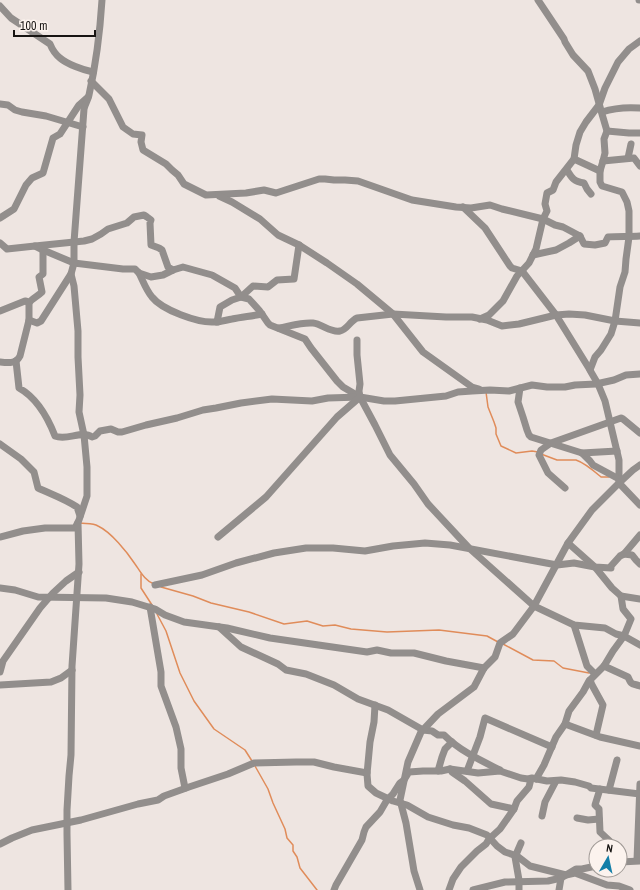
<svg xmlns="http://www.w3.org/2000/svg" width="640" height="890" viewBox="0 0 640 890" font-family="'Archivo Narrow',sans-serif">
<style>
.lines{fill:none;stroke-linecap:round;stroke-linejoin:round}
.stream{stroke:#e08c5a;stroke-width:1.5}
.minor{stroke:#928e8c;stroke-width:7}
</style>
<rect width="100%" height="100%" fill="#eee5e1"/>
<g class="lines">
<g class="stream">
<polyline points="486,392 488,407 494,422 496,428 496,434 501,446 516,453 532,451 538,452"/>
<path d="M 541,454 L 557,460 L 576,460 C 585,463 594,471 601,477 L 609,477"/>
<path d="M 80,523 C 85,524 93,523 98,526 C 111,532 127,552 135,564 C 140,571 145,581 154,584"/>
<polyline points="141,574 141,588 152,605"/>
<polyline points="161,587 193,596 211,603 249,612 284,624 307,621 323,626 335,625 351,629 387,632 439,630 487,636 498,642"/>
<polyline points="157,614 166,631 180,673 194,701 214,729 245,750 252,761"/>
<polyline points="503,644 533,660 554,661 563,668 589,673"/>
<polyline points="255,766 268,789 273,803 285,829 287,838 293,845 293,851 297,857 300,868 317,890"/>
</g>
<g class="minor">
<polyline points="538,0 564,39 565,42 573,55 588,71 595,89 602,114 607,131 604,139 605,153 603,161 600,171 600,182 602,186 622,192 627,202 629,211 629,237 626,259 625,272 620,287 615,321 611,334 601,350 595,357 590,370 591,372 598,384 605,401 619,460 619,483 640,505"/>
<polyline points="639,0 640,0"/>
<path d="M 0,6 L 11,18 L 50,44 C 52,49 55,54 60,58 C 67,64 83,70 93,72"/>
<path d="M 91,81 L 109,99 L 123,127 L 133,134 L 142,135 L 141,142 L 143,150 L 166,164 L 172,170 L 178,175 L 184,184 L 206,195 L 246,193 L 264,190 L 276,193 L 319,179 L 325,179 L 334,180 L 345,180 L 358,181 L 412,200 L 456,207 L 471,208 L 490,205 L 502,209 L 543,219 L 555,225 L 563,227 L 580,236 L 584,244 L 595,245 L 605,243 L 608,237 C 619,236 629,237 640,236"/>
<polyline points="0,104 8,105 15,110 22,112 46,116 83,127"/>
<path d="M 602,112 C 614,108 627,107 640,108"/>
<polyline points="607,131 629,133 640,133"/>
<polyline points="628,158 631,144"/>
<polyline points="574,159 600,171"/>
<polyline points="603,161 634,158 640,166"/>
<path d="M 567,170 C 572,178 573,181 584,183 L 587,189 L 591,194"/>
<polyline points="219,196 232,202 260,219 278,235 299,245 327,263 357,284 393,314 423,352 472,387 479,389"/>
<polyline points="463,207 485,228 510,266 512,268 522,271 556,315 590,370"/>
<polyline points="0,218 14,209 26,185 32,178 43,173 53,138 60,134 79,105 88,97"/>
<polyline points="0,243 7,249 35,246 43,250 74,263 123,269 135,269 139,273 151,277 163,275 173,270 183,267 212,275 235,288 241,297 249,299 259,310 268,323 270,325 305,339 311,348 337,381 343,387 360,397 375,425 390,455 414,484 428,504 469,548 534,606 574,625 605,628 616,634 624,636 640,645"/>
<polyline points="35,246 84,241 92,239 101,234 108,229 127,223 134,217 144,215 147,217 151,220 150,223 151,245 159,248 162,250 168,267 173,270"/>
<polyline points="533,255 556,250 569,243 580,236"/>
<path d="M 139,273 C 143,281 146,290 152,297 C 162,310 198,323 214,322 C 220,322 226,320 232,319 C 242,317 252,316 262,314"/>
<polyline points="0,311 25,301 26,301 29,303"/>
<polyline points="480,319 489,315 503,301 517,276 529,263 536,249 543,219 547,211 545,204 547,193 553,190 556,182 574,159 576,145 580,132 586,122 599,105 605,88 618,62 629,49 640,41"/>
<polyline points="29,320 37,323 41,321 71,274"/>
<polyline points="217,322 220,307 232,300 241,297 253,286 268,287 277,280 294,279 299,245"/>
<path d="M 279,328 C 290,326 302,322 313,323 C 322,324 331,333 340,331 C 347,330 350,321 357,318 L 393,314 L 446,317 L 472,317 L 487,320 L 502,326 L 519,324 L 556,315 L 569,314 L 585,315 L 615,321 L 640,323"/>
<path d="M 16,361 L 19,388 C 37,398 48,418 55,436 C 67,441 82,430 92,437 L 95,436 L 100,431 L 111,429 L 118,432 L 122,432 L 146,425 L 177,418 L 203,410 L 216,408 L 241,403 L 272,399 L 312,401 L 328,398 L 360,397 L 384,401 L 395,401 L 446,396 L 458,392 L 472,391 L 490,390 L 509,391 L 532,385 L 547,387 L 565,387 L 575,385 L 596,384 L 614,380 L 626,375 L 640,374"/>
<path d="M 0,362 C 8,363 16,364 20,356 L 29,320 L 29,303 C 31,299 38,296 42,292 L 39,277 L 43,274 L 43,250"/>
<polyline points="520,388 518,402 523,417 527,430 529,435 531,437 582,453 590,461 593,465 619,479"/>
<path d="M 0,444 L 21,459 L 34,472 L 38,488 C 51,494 65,499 77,507 L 80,516"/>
<polyline points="582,453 617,451"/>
<polyline points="565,488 548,473 539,455 541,450 551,443 621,418 623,419 640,433"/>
<path d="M 0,537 L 23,531 L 45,528 L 75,528 L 79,520 L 87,496 L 87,467 L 84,435 L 79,412 L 80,395 L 78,357 L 78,331 L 74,286 L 71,274 L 74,263 L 74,242 L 84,109 C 85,104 88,100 89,95 C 96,64 100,32 102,0"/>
<polyline points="218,537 266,497 337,417 360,397 359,391 360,384 357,355 357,340"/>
<polyline points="568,543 595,567 612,588 621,596 640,599"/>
<polyline points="624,554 640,535"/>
<polyline points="155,585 202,575 236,563 274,553 306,548 333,548 365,551 393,546 425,543 450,545 557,565 574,563 595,567 611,568 611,566 620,556 624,554 632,555 636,560 640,564"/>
<polyline points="0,588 15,590 38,597 106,598 132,602 155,609 165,615 184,622 227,628 270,638 367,652 377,650 391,653 414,653 446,661 484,668"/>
<polyline points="150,607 161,672 161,686 176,727 181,749 181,768 185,788"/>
<polyline points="574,625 587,666 595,674"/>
<path d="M 219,627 L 241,647 L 278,664 L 286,670 L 306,674 L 334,685 L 358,699 L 388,710 L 423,730 L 432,731 L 438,735 L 444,735 C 460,751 480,760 500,770"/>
<path d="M 604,666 L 628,677 C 632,686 632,683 640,686"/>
<polyline points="0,672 3,661 40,608 53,593 66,581 79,572"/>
<polyline points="590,680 592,685 603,705 596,735"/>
<polyline points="0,685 51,682 61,678 72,670"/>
<polyline points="375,705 374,722 370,742 367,774 368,786 376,793 393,801 407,805 428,817 453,825 469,828 487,835 497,846 505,852 517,856 530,866 566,875 575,873 607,885 619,886 630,890"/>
<polyline points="565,724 600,737 640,746"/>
<polyline points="450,769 452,772 465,781 491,804 514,809"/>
<polyline points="438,771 442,757 445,749 452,742"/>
<polyline points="467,771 480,737 485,718 552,747"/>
<polyline points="536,779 544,765 556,737 565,724 569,711 583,692 589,681 604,666 613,651 624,636 631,619 623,609 621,596"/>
<polyline points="600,789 595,805 599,809 600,832 615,846"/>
<polyline points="609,790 617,760"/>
<polyline points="542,816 545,802 556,781"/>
<polyline points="577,818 588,820 599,819"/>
<polyline points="0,844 12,838 32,830 81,820 138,804 158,800 164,796 189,787 228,774 254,763 296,762 314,762 334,767 367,773"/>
<polyline points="620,852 622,857 623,862"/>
<polyline points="637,860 640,784"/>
<polyline points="620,862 640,861"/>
<polyline points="68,890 67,834 67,810 69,776 71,755 72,666 79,564 78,523"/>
<polyline points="334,890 336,885 347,866 362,840 364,832 366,827 380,812 387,800 393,794 400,783 404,780 409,772 423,771 441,771 450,769 478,773 500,771 521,778 528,779 532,778 547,781 561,780 575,782 589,786 591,788 640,794"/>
<polyline points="420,890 414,871 406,823 400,800 408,762 421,732 438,714 474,687 484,668 495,657 500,643 513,634 534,606 568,543 592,510 619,483 633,470 640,465"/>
<polyline points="449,890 453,879 461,867 477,851 486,844 489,839 500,829 514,809 517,801 529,787 531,779"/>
<polyline points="473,890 505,882 548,881 561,878 576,869 582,869 596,866"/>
<polyline points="519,890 519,880 515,857 521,843"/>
<polyline points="559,890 561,878"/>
</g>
</g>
<g transform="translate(608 858) rotate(9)"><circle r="19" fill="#fcf3ee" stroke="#a09a96"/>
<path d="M0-3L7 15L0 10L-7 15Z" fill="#147fa8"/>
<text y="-6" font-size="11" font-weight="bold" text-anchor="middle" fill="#171412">N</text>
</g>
<path d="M14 30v6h81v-6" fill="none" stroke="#171412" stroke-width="2"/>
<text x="20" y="30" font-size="12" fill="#171412" stroke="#fcf3ee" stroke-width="3" paint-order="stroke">100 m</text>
</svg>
